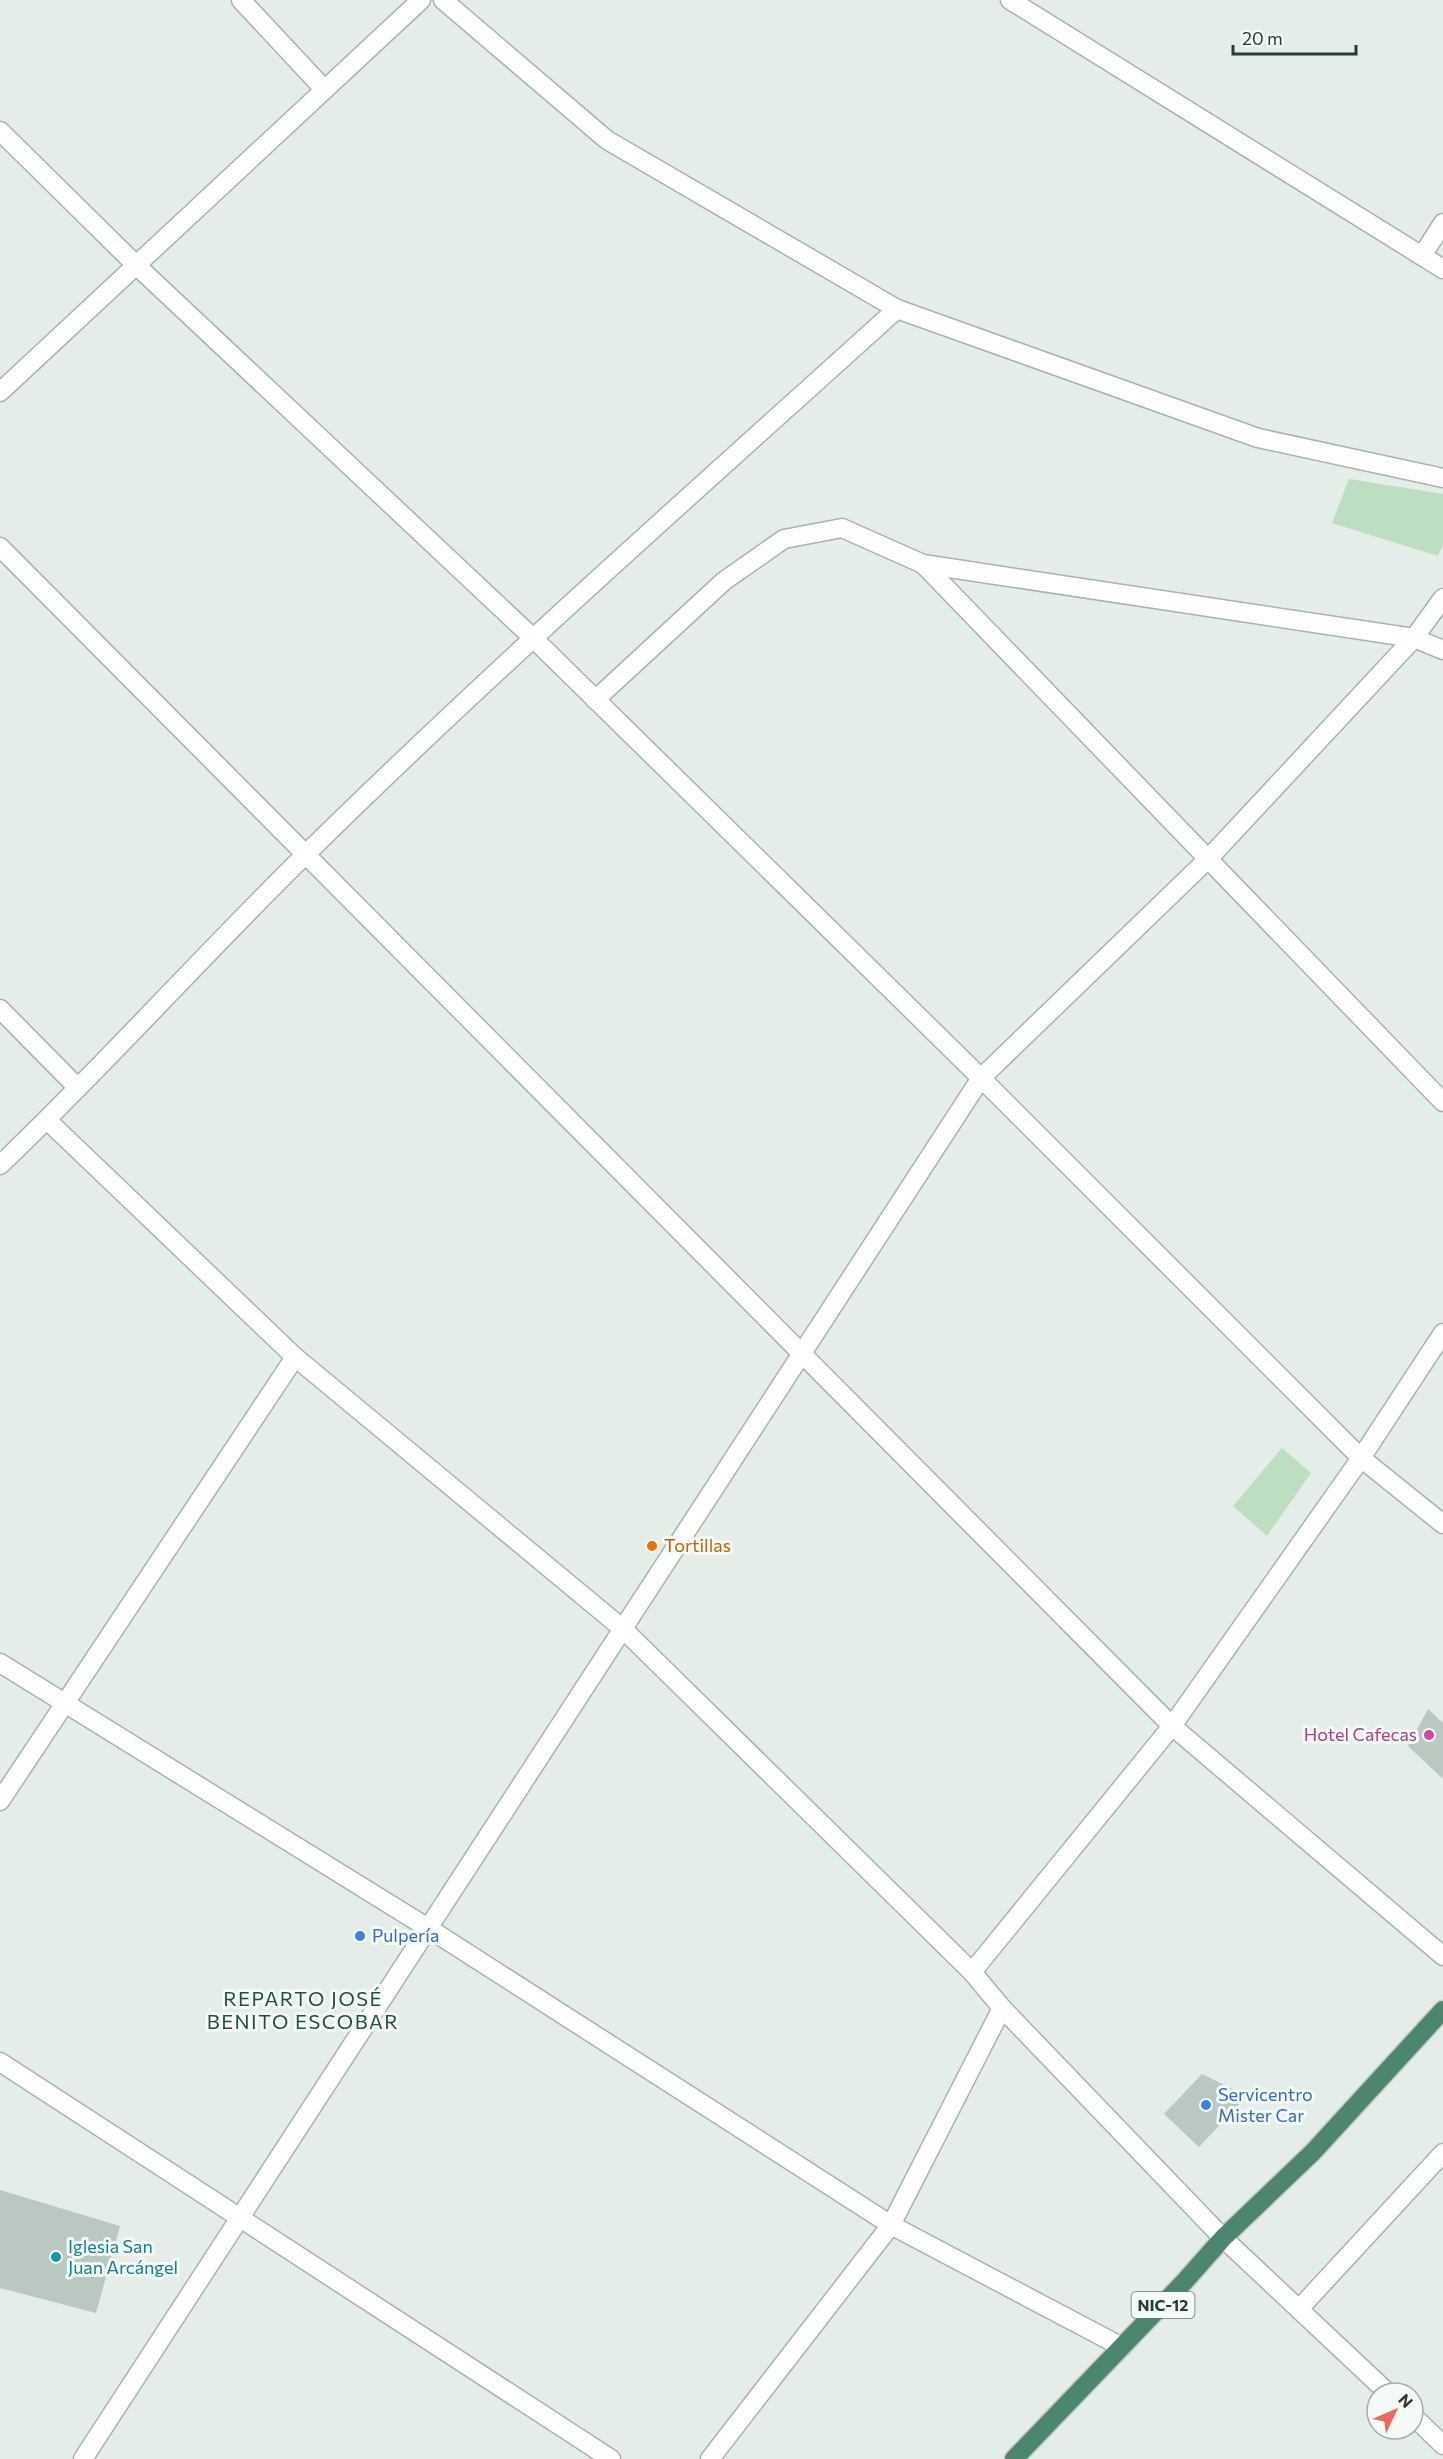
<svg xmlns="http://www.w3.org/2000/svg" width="1443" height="2459" viewBox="0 0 1443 2459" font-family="Commissioner,sans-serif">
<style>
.green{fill:#bddec0}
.building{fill:#b9c8c0}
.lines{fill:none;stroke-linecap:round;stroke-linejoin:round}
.minor-casing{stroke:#a6b5ad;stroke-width:21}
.trunk-casing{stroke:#c1c9c6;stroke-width:21}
.minor{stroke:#fff;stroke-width:18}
.trunk{stroke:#4c866e;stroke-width:18}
.food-dot{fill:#e8710a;stroke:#f5faf6;stroke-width:2}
.hotel-dot{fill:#d1479c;stroke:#f5faf6;stroke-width:2}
.shop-dot{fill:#3f7fe0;stroke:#f5faf6;stroke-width:2}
.culture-dot{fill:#0f9aa8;stroke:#f5faf6;stroke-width:2}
.labels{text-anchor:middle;stroke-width:6;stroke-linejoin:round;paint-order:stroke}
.shield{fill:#f5faf6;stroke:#62776d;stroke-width:1.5}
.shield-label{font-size:16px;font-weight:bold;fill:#233f32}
.food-label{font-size:18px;fill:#c56008;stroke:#f5faf6;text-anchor:start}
.hotel-label{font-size:18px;fill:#b23c85;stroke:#f5faf6;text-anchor:end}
.shop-label{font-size:18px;fill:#366cbe;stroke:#f5faf6;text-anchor:start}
.culture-label{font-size:18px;fill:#0d838f;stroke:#f5faf6;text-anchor:start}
.neighbourhood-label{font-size:20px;letter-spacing:1.5px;fill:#1f513c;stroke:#f5faf6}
</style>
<rect width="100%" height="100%" fill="#e4ede7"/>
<g class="green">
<polygon points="1349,479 1443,494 1443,544 1438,556 1332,523"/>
<polygon points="1282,1448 1311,1473 1267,1536 1233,1506"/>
</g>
<g class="building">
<polygon points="1428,1709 1443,1723 1443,1779 1408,1746"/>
<polygon points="1202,2074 1247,2096 1199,2147 1164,2114"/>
<polygon points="0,2190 120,2226 96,2313 0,2288"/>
</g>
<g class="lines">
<defs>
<g id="minor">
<polyline points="241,0 324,89"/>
<polyline points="443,0 607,140 897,309 1258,438 1443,478"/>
<polyline points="1010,0 1443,269"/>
<polyline points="0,131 136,265 533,638 981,1078 1361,1458 1443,1524"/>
<polyline points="1422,256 1443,223"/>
<polyline points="0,392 421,0"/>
<polyline points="0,547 1172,1726 1443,1956"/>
<polyline points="923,564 1443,1102"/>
<polyline points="595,700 724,581 784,539 842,528 923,564 1414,638 1443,650"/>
<polyline points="0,1009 78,1088"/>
<polyline points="47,1120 295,1357 623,1629 972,1972 1002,2008 1223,2238 1388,2393"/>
<path d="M 0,1165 C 105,1065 202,956 306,854 C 497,666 698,489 897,309"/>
<polyline points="0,1663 428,1928 891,2225 1122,2347"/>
<polyline points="0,1801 295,1357"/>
<polyline points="972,1972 1172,1726 1361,1458 1443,1333"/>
<polyline points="0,2062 611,2459"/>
<polyline points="1299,2309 1443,2153"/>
<polyline points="1413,2416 1443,2445"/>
<polyline points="83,2459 981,1078 1209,858 1414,638 1443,598"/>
<polyline points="710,2459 891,2225 1002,2008"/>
</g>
<polyline id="trunk" points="1014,2459 1185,2281 1223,2238 1313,2152 1443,2010"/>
</defs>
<use href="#minor" class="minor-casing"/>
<use href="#trunk" class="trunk-casing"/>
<use href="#minor" class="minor"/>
<use href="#trunk" class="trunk"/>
</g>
<circle class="food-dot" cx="652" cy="1546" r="6"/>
<circle class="hotel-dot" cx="1429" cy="1735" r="6"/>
<g class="shop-dot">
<circle cx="360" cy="1936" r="6"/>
<circle cx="1206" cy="2105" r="6"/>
</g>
<circle class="culture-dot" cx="56" cy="2257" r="6"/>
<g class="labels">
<rect class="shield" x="1131.5" y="2292" width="63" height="26" rx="4.5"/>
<g class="shield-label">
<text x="1163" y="2311">NIC-12</text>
</g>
<g class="food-label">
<text x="664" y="1552">Tortillas</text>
</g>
<g class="hotel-label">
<text x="1417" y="1741">Hotel Cafecas</text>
</g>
<g class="shop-label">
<text x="372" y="1942">Pulpería</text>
<text x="1218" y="2101">Servicentro<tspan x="1218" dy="21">Mister Car</tspan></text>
</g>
<g class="culture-label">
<text x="68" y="2253">Iglesia San<tspan x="68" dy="21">Juan Arcángel</tspan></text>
</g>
<g class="neighbourhood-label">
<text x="303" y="2006">REPARTO JOSÉ<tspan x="303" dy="23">BENITO ESCOBAR</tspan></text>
</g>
</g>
<g transform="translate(1395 2411) rotate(46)"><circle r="28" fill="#f5faf6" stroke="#a1afa8" stroke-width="1.5"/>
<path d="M0-4.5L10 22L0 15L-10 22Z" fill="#f1675f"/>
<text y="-9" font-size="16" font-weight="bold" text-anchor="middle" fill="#233f32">N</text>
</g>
<path d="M1233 45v9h123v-9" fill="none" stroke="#233f32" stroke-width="3"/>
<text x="1242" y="45" font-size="18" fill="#233f32" stroke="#f5faf6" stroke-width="4.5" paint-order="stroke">20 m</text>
</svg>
